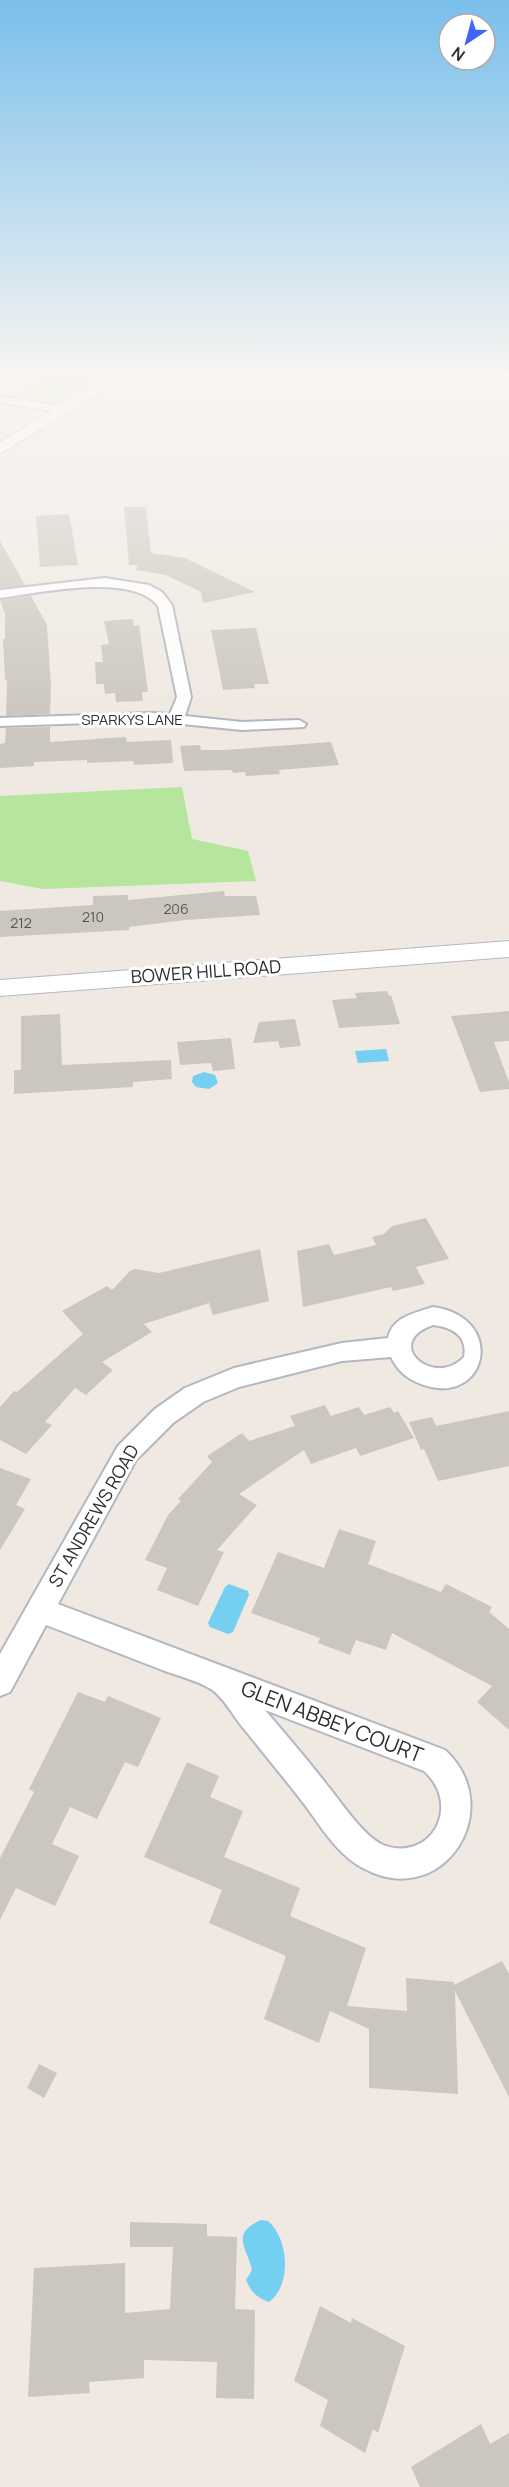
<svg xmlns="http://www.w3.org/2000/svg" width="509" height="2487" viewBox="0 0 509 2487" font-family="Manrope,sans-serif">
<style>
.green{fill:#b6e59e}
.water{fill:#75cff0}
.building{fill:#cbc7bf}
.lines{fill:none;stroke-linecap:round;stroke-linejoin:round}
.street-casing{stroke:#b4b7c1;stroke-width:4}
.secondary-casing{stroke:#b4b7c1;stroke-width:2}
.street{fill:#fff;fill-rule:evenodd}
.secondary{fill:#fff;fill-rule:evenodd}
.labels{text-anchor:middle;stroke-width:6;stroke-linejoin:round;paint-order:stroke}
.far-number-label{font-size:14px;fill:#555452}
.far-street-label{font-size:15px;fill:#2e2e2e;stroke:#fff}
.street-label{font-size:18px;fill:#2e2e2e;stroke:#fff}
.near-street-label{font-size:21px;fill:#2e2e2e;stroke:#fff}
</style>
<rect width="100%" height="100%" fill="#efe9e1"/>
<g class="green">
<polygon points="47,373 107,373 59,402 19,395 18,393"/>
<polygon points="182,787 192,839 248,851 256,881 43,889 0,881 0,796"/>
</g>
<g class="water">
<polygon points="386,1049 389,1061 358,1063 355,1051"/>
<polygon points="204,1072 215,1075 218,1083 209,1089 196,1087 192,1082 193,1076"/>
<polygon points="229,1584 248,1591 249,1595 233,1632 228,1634 210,1627 208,1623 225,1587"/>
<path d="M 261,2220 L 268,2221 C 289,2239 292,2285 269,2302 C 256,2297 251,2292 246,2280 L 252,2270 C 248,2249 229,2234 261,2220 Z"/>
</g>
<g class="building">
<polygon points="124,507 146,507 151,553 185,558 255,592 203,603 201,592 166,575 136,570 138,565 129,565"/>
<polygon points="69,514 78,565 40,567 36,516"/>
<polygon points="0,541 25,585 0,588"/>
<polygon points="31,596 47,625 51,686 50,714 6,716 7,680 5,680 3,639 5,639 5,614 0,600"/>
<polygon points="133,619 134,626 139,625 148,692 142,692 143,701 116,702 115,693 105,694 104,684 96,684 95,662 103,662 101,645 109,644 104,621"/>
<polygon points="256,628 269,684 254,684 255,688 223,690 211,630"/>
<polygon points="50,727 50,742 126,737 127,742 171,740 173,763 134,765 133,761 87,763 87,760 34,762 34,766 0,768 0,744 5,743 6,728"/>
<polygon points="331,742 339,765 279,770 280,774 246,776 245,772 233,773 232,770 184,771 180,746 200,745 201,750 225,750"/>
<polygon points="224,891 225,896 256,896 260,915 186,920 129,927 129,930 0,937 0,911 93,905 93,896 128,895 128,900"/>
<polygon points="387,991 389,996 391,995 400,1024 339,1028 332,1000 357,998 355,993"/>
<polygon points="509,1011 509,1041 494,1042 509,1082 509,1089 480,1092 451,1016"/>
<polygon points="60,1014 62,1065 171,1060 172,1079 133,1082 133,1087 14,1094 14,1070 21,1070 21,1016"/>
<polygon points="295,1019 301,1046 280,1048 278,1041 253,1043 259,1022"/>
<polygon points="231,1038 235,1069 213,1071 211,1063 180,1065 177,1042"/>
<polygon points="426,1218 449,1259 416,1267 425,1284 393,1291 391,1287 303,1307 297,1251 329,1244 334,1255 376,1245 372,1237 384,1234 392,1226"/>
<polygon points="260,1249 269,1301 213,1315 209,1303 144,1324 152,1332 102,1362 113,1370 86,1395 75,1388 45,1422 52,1425 26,1454 0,1440 0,1407 14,1391 17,1392 83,1334 62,1311 107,1286 112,1290 130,1271 135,1269 159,1273"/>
<polygon points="325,1405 331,1416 359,1407 364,1415 390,1407 394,1413 398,1411 414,1438 360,1456 356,1448 311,1464 304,1450 239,1494 257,1505 217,1550 224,1552 198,1606 157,1590 167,1568 145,1560 168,1515 181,1501 178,1499 212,1462 207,1456 242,1433 249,1441 295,1426 290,1416"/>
<polygon points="509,1411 509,1466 438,1481 424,1449 421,1450 409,1422 432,1417 436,1426"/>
<polygon points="0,1468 31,1479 16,1505 25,1509 0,1550"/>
<polygon points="339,1529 376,1541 368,1564 441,1592 446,1584 492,1607 489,1612 509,1629 509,1730 477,1702 492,1686 392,1633 386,1650 356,1640 350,1655 318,1643 320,1638 251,1613 278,1552 324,1568"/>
<polygon points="78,1692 105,1702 108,1696 161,1718 138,1767 125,1762 97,1819 70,1807 52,1844 79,1856 55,1906 16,1888 0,1920 0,1858 34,1792 29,1789"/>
<polygon points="187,1762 219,1776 210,1797 243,1811 224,1857 300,1888 290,1916 366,1948 347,2006 407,2011 406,1978 454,1982 454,1985 502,1961 509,1974 509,2097 455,1991 458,2094 369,2088 369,2029 330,2011 319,2043 264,2019 286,1956 209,1923 222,1890 144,1857"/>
<polygon points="39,2064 57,2073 44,2098 27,2088"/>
<polygon points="130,2222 207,2224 207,2236 237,2237 235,2309 255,2310 254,2399 216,2398 217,2362 144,2360 144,2378 89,2382 90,2393 28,2397 34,2268 125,2263 125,2313 170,2309 173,2247 130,2247"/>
<polygon points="320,2306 351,2323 352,2318 405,2346 378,2433 373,2429 365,2453 320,2426 328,2400 294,2381"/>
<polygon points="481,2424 490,2444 509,2433 509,2487 420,2487 411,2467"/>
</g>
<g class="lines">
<defs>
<g id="street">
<polygon points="0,396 63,407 68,410 63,413 0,402"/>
<path d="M 105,578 L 149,585 L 162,592 L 172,605 L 191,697 L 185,716 L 242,722 L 299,720 L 306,724 L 304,727 L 242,730 L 152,721 L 0,726 L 0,718 L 152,713 L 170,714 L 177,697 L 158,606 C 132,572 39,593 0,598 L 0,590 Z"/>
<path d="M 433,1307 C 509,1318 486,1409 421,1384 C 406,1378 398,1371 391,1357 L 342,1361 L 239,1387 L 203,1402 L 173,1423 L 136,1460 L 58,1604 L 445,1750 C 509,1809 442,1912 363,1868 C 338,1855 321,1827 305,1805 C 284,1778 262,1751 240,1724 C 232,1713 222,1696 211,1689 C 198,1681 179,1676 165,1671 C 125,1656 86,1640 46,1625 L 10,1692 L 0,1696 L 0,1654 L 118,1446 L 155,1409 L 185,1388 L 234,1368 L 342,1343 L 388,1338 C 392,1317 415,1313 433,1307 ZM 433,1325 C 452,1327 468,1336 464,1357 C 434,1389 381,1343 433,1325 ZM 265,1710 L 424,1771 C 463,1806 430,1863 383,1845 C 363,1836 341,1802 327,1785 C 307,1759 286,1735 265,1710 Z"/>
</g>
<g id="secondary">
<polygon points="114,373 131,373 0,454 0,442"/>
<polygon points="509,941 509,957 0,996 0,980"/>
</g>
</defs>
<use href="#street" class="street-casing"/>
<use href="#secondary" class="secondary-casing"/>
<use href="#street" class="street"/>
<use href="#secondary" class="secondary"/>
</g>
<linearGradient id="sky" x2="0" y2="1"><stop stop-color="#7abfeb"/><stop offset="0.52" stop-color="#f8f5f2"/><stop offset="1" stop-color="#f8f5f2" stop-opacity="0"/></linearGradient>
<rect width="509" height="721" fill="url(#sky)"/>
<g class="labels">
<g class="far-number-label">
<text x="176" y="914">206</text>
<text x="93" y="922">210</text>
<text x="21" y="928">212</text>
</g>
<g class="far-street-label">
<text x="132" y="725">SPARKYS LANE</text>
</g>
<g class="street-label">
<text transform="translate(206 972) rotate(-4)" y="6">BOWER HILL ROAD</text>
<text transform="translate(94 1516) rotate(-60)" y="6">ST ANDREWS ROAD</text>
</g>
<g class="near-street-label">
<text transform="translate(332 1722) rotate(21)" y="7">GLEN ABBEY COURT</text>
</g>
</g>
<g transform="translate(467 42) rotate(216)"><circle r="28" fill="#ffffff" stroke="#ababab" stroke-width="1.5"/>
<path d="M0-4.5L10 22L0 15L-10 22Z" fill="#4264fb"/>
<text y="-9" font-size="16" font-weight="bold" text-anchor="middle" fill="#2e2e2e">N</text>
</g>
</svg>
